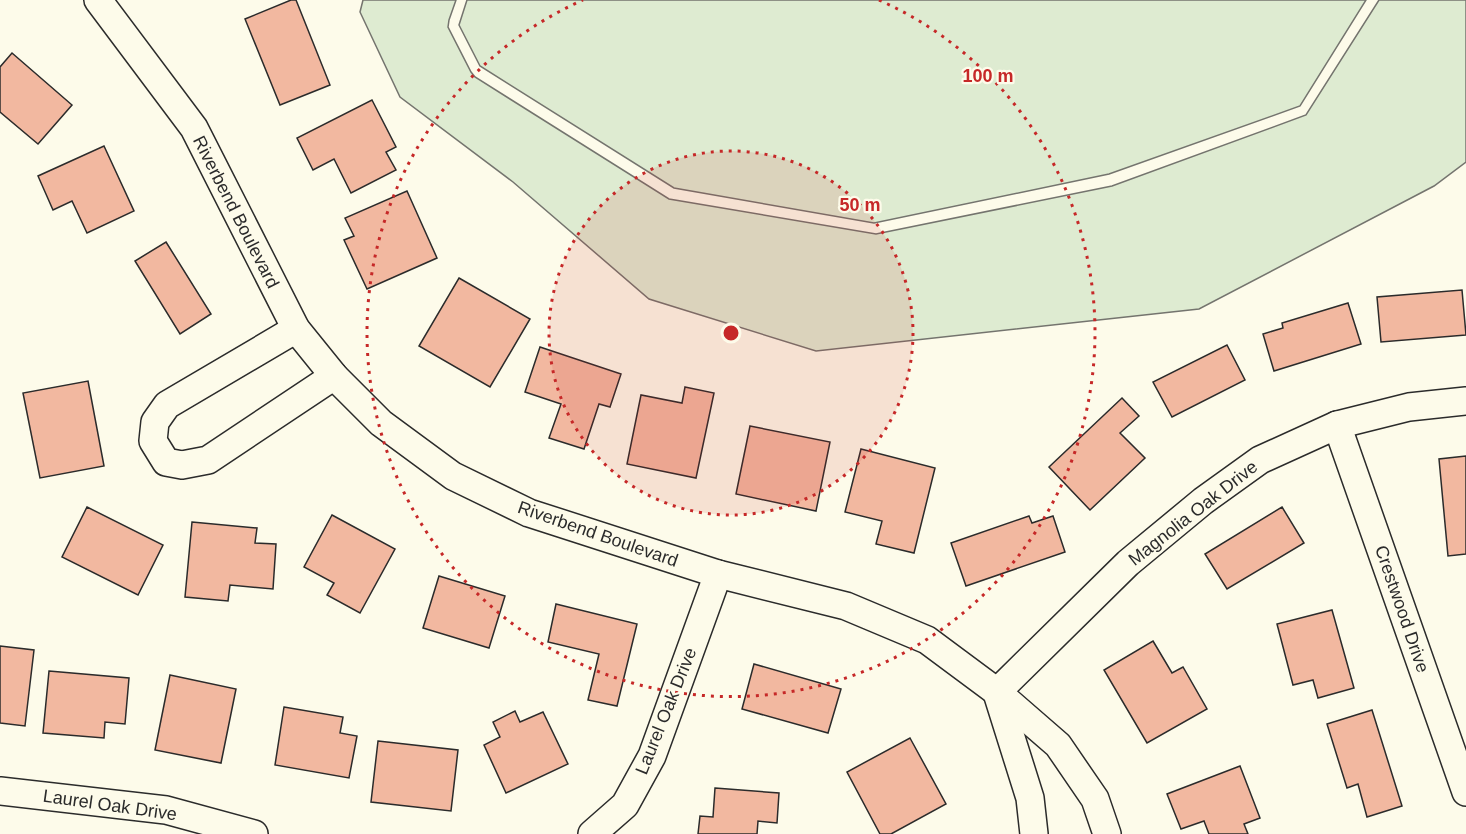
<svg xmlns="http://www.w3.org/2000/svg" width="1466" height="834" viewBox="0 0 1466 834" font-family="Helvetica,sans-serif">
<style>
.green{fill:#deebd1;stroke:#74746e;stroke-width:1.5}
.building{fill:#f2b8a0;stroke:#2b2b2b;stroke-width:1.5}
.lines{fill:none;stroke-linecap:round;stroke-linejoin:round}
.minor-casing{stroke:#2b2b2b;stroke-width:30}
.minor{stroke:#fdfbea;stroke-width:27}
.ring{fill:none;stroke:#c62828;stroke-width:3;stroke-dasharray:3 6}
.labels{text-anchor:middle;stroke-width:4.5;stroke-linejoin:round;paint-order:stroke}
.street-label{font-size:18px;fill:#2b2b2b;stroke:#fdfbea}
.centre{fill:#c62828;stroke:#fdfbea;stroke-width:3}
.ring-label{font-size:18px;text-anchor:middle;font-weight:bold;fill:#c62828;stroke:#fdfbea;stroke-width:4.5;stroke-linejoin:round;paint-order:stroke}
</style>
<rect width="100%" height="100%" fill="#fdfbea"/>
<g class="green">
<polygon points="363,0 456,0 449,20 448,27 471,72 475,77 669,199 876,234 1112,186 1306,115 1379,0 1466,0 1466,162 1434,186 1199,309 816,351 649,299 513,182 400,97 360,12"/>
<polygon points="467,0 1366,0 1300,106 1109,174 874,223 674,188 480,66 459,25"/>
</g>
<g class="building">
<polygon points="291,0 296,0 330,85 280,105 245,19"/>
<polygon points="12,53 72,105 38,144 0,112 0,67"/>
<polygon points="372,100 396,147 386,152 396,170 351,193 334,159 313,170 297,138"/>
<polygon points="104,146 134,211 87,233 72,201 53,210 38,176"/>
<polygon points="407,191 437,258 367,289 344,240 354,236 345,218"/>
<polygon points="166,242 211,314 180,334 135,261"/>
<polygon points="459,278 530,319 490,387 419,346"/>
<polygon points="1462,290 1466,335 1381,342 1377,297"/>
<polygon points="1348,303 1361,344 1274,371 1263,334 1283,328 1282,323"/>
<polygon points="1227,345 1245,380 1172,417 1153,382"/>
<polygon points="540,347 621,374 610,407 599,404 584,449 549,438 561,404 525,392"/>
<polygon points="88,381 104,466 40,478 23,393"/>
<polygon points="685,387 714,393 696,478 627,464 641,395 682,403"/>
<polygon points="1122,398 1139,416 1120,433 1145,458 1090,510 1049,467"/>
<polygon points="750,426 830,442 816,511 736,494"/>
<polygon points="861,449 935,468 914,553 876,544 882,521 845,512"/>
<polygon points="1466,456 1466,554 1448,556 1439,459"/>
<polygon points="87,507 163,545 138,595 62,557"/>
<polygon points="1282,507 1304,543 1227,589 1205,554"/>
<polygon points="332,515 395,549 360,613 327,595 334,583 304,567"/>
<polygon points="1029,516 1032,523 1053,516 1065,552 966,586 951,543"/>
<polygon points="192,522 257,528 255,543 276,544 273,589 230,585 228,601 185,597"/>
<polygon points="439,576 505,596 489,648 423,628"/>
<polygon points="556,604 637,624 617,706 588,700 599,654 548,642"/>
<polygon points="1332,610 1354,688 1318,698 1313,680 1293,685 1277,624"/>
<polygon points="1153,641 1172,673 1183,667 1207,709 1147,743 1104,670"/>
<polygon points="0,646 34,650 25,726 0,723"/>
<polygon points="754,664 841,689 828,733 742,709"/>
<polygon points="49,671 129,678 125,724 105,722 104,738 43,733"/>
<polygon points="170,675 236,689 221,763 155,750"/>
<polygon points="284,707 343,717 340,733 357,736 349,778 275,765"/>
<polygon points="1372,710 1402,806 1367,817 1358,784 1347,788 1327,724"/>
<polygon points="515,711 520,722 543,712 568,764 506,793 484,745 500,737 493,722"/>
<polygon points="910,738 946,804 891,834 880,834 847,772"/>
<polygon points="378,741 458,750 451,811 371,802"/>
<polygon points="1240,766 1260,818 1244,824 1248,834 1209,834 1204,821 1181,829 1167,794"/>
<polygon points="715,788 779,793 777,823 758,821 757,834 698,834 700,816 713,817"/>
</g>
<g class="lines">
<defs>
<g id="minor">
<polyline points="98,0 194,128 296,329 334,376 381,423 453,476 529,513 718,574 846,606 927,640 997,692 1058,745 1095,799 1107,834"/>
<polyline points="296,329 167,405 155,422 153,441 166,462 182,465 208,460 334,376"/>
<polyline points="1337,425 1466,792"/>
<polyline points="997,692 1128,563 1203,501 1260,460 1337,425 1409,407 1466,401"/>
<polyline points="997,693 1030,798 1034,834"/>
<polyline points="0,791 166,810 254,834"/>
<polyline points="592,834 625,805 652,756 718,574"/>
</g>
</defs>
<use href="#minor" class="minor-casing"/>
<use href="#minor" class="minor"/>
</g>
<circle cx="731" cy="333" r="182" fill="#c62828" fill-opacity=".12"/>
<g class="ring">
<circle cx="731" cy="333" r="182"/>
<path d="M879 0A364 364 0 1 1 583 0"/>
</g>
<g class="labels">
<g class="street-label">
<text transform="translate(236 212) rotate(63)" y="6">Riverbend Boulevard</text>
<text transform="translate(1193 513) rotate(-38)" y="6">Magnolia Oak Drive</text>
<text transform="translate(598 534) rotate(19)" y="6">Riverbend Boulevard</text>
<text transform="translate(1402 609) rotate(71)" y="6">Crestwood Drive</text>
<text transform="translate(666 711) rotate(-68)" y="6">Laurel Oak Drive</text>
<text transform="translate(110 805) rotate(8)" y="6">Laurel Oak Drive</text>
</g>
</g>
<circle cx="731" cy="333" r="9" class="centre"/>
<g class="ring-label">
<text x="988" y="82">100 m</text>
<text x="860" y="211">50 m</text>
</g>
</svg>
